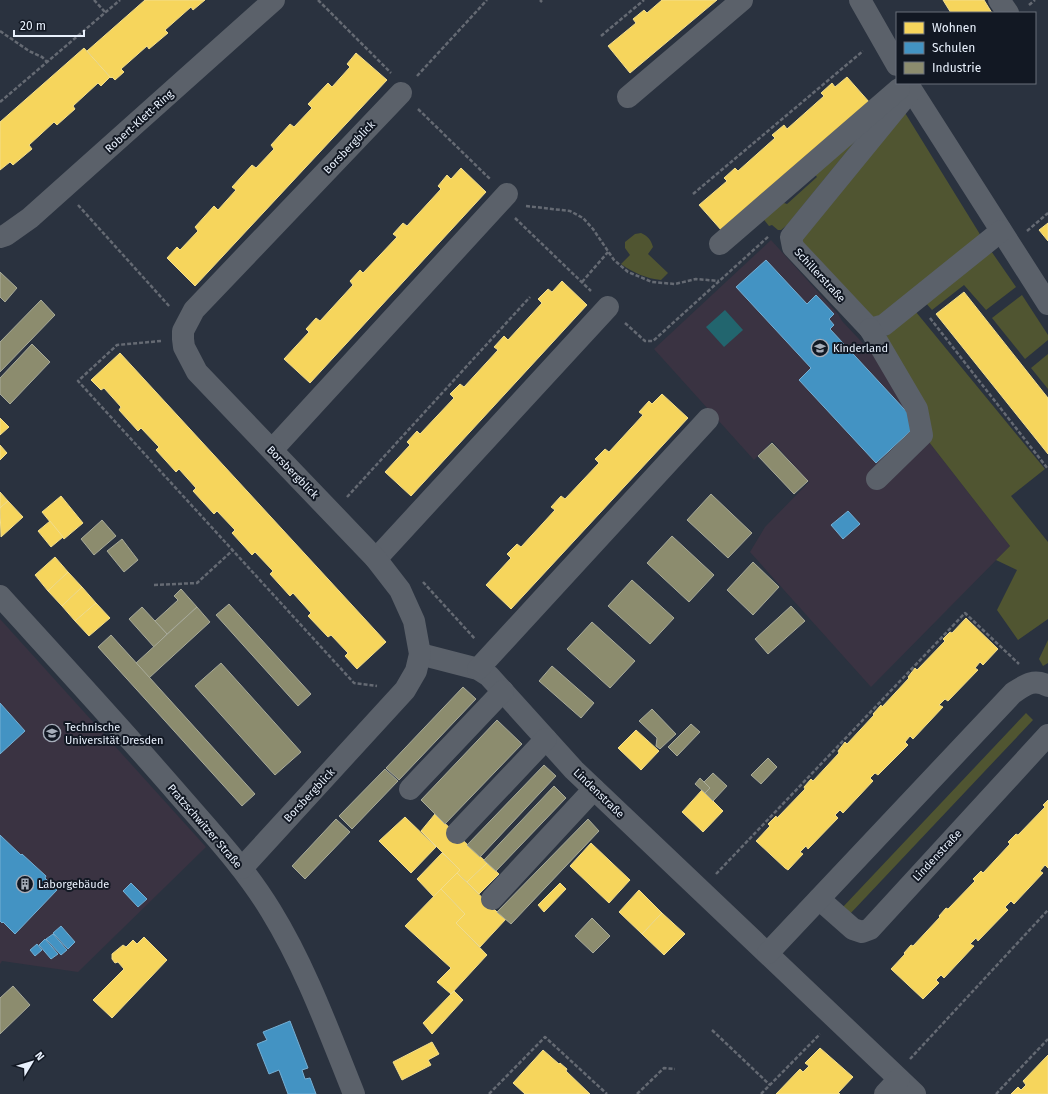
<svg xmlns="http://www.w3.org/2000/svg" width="1048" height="1094" viewBox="0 0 1048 1094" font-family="'Fira Sans',sans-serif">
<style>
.education{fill:#3a3342}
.green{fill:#505531}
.water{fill:#22656e}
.homes{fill:#f6d55c;stroke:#f2dd8c}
.schools{fill:#4393c3;stroke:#75afd4}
.industry{fill:#8c8c6e;stroke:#a8aa99}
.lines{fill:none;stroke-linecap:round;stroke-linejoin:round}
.path{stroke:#656a73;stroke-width:2.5;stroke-dasharray:4 2;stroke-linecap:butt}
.minor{stroke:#5b616a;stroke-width:22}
.labels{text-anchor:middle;stroke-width:4;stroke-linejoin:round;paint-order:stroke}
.street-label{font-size:11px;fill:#e9f1fd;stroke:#121823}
.poi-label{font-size:11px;fill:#e9f1fd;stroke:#121823;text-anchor:start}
</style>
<rect width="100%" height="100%" fill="#2a323f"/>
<g class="education">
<polygon points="771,240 838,314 842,321 874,355 929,442 1010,546 871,687 750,552 765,527 809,482 772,441 754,460 654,349"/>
<polygon points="0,619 206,847 78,972 2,961 0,964"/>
</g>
<g class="green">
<polygon points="902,108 981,236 883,317 873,317 803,244 802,235"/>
<polygon points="865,129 787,225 781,230 778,230 772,225 769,226 761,216 784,203 787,204 817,177 813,172"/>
<path d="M 641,233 C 648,236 651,240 653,247 L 648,254 L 668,273 L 661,280 C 647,279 632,272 621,264 L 630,255 L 625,248 L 625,242 L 635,234 Z"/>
<polygon points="989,248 1016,287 986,310 964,285 932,310 925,302"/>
<polygon points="1022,295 1048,335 1048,340 1025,359 992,318"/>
<polygon points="916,312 1045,469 1011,496 1048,542 1048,619 1018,640 997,610 1017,570 996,560 1010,546 929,442 884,338"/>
<polygon points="1048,354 1048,389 1031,368"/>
<polygon points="1048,640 1048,663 1043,666 1039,659"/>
<polygon points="1026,713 1033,720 849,915 842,908"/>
</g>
<polygon class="water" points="725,310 743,330 724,347 706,327"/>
<g class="homes">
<polygon points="145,0 205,0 193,10 191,7 165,30 168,33 149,49 147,46 121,69 124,72 115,80 112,77 111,78 87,51"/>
<polygon points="662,0 717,0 630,73 608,46 636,23 633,19 644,10 647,13"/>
<polygon points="943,0 984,0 992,13 951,13"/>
<polygon points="84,48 110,77 101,86 98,83 73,106 75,109 57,125 54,122 29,145 32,149 13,165 10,162 0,170 0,122"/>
<polygon points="356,53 387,80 195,286 167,258 177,247 180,250 198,231 195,227 214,206 218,210 236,190 232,187 252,165 256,168 274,149 271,145 290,124 294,127 312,108 308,104 328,83 332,87 350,67 347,64"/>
<polygon points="847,77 870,103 722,231 699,205 727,181 724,178 735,168 738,171 775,138 772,135 784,125 787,129 824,96 821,93 832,83 835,87"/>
<polygon points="461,168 486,192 310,383 284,359 309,332 306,329 316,318 320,321 353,285 350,281 360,270 363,273 397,237 393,234 403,223 407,226 441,189 438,186 447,175 451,179"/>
<polygon points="1048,223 1048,241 1039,230"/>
<polygon points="562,281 587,305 411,496 385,472 410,445 407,442 417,431 420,434 454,398 450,394 460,384 464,387 498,350 494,347 504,336 508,340 542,303 538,299 548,289 552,292"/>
<polygon points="964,292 1048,398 1048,454 936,314"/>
<polygon points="120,353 386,642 357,669 345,656 348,653 331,635 328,637 308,616 311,613 293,593 290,596 270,574 273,571 255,552 252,555 232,533 235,530 217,511 214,514 193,491 196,488 179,469 176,472 156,450 159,447 141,428 138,431 119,410 121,407 104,388 101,390 91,380"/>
<polygon points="662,394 688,418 511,609 486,585 511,558 507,554 517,544 521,547 555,510 551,507 561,496 565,499 599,463 595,459 605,449 609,452 643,415 639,412 649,401 652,404"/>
<polygon points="0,418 9,427 0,435"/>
<polygon points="0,445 7,453 0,460"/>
<polygon points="0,492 8,501 0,508"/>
<polygon points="61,496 83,523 64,539 42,512"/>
<polygon points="8,501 23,517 1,537 0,508"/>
<polygon points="50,521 63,537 51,547 38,531"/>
<polygon points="55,557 68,572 48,591 35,575"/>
<polygon points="68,572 82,587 62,606 48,591"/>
<polygon points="82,587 96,603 75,621 62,606"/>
<polygon points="96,603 110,618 89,636 75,621"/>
<polygon points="966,618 998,649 983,665 980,662 975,668 978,670 948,701 945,699 939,705 943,707 913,739 910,736 905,742 908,745 878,775 875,773 870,778 873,781 843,813 840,810 835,815 838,818 808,849 806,846 800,852 803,854 788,870 785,868 756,841 770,826 768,824 776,816 777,818 805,789 804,787 811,779 813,781 839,753 838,751 845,742 847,744 874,715 873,714 881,705 882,707 909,678 908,677 915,668 917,670 945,641 943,639 950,632 952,633"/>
<polygon points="636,730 659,751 641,770 618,748"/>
<polygon points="702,790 723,811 703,832 682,812"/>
<polygon points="1048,800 1048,868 1045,865 1040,871 1043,873 1014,904 1011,901 1005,907 1008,910 978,941 976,938 970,944 974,946 944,978 941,975 936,980 939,983 923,999 891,969 905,954 904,953 911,945 913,946 940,917 939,916 946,908 948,909 975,881 973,879 981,871 983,873 1010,844 1008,842 1016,834 1018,835 1045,807 1043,805"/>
<polygon points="435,814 487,863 467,882 457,873 460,870 421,831"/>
<polygon points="405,817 436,847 411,873 379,841"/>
<polygon points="591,843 630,880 609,903 570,866"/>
<polygon points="442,853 460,870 434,897 417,879"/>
<polygon points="487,863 499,874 479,894 467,882"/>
<polygon points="457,873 497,912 506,919 480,947 456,923 465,914 441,889"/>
<polygon points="560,883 566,889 544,912 538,905"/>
<polygon points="441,889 465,914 456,923 487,955 451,994 437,982 451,968 405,926"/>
<polygon points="639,890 662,913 642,934 619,912"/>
<polygon points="662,913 685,934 664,955 642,934"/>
<polygon points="144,937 167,960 112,1018 93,1000 124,969 118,962 115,963 112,959 112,954 123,945 126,947 133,940 137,944"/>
<polygon points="454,991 463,1000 432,1034 423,1023"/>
<polygon points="432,1042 439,1054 428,1060 431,1065 402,1080 393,1062"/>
<polygon points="820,1048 853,1077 838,1093 840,1094 776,1094 800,1069 803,1072 809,1066 805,1063"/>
<polygon points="543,1050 559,1064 560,1063 567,1069 566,1071 590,1094 525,1094 513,1083"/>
<polygon points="1048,1055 1048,1094 1011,1094 1018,1087 1021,1090 1026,1085 1023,1081"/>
</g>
<g class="schools">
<polygon points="766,260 807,304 816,295 834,314 829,319 834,325 830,329 918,424 876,463 799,380 811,368 736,287"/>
<polygon points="848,511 860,524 843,539 831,525"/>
<polygon points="0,703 25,731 0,754"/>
<polygon points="0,835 21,855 22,854 46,876 45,878 57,890 15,934 3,922 2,923 0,921"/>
<polygon points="131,883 147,899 138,907 123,891"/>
<polygon points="61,926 75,942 68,949 53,933"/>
<polygon points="53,934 67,950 61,955 46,939"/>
<polygon points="45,939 58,954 51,959 39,945"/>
<polygon points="37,944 42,950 35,956 30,950"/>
<polygon points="290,1021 308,1068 302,1070 305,1079 310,1078 316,1094 288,1094 279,1070 269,1074 257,1044 267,1040 263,1032"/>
</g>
<g class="industry">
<polygon points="0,272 17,288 5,302 0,297"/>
<polygon points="41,300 55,315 0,372 0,342"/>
<polygon points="32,344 50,362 10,404 0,394 0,378"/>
<polygon points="772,443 808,481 794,494 758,456"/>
<polygon points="711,494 752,533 728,558 687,520"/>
<polygon points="102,520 116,536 94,555 81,539"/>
<polygon points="672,536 714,575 689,602 647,563"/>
<polygon points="122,539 138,560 124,572 107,551"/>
<polygon points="753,562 779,587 753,615 727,590"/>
<polygon points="632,580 674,618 650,644 608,606"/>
<polygon points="181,589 197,607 167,634 155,621 178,600 174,596"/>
<polygon points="229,604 311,694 298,706 216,615"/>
<polygon points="791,606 805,621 768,654 755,639"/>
<polygon points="142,607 167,634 154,647 129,619"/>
<polygon points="197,607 210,622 149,678 136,663"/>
<polygon points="592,622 635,661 610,688 567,649"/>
<polygon points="111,635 255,794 242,806 98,647"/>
<polygon points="221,663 301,752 275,775 195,686"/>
<polygon points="552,666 594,703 581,718 539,681"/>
<polygon points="463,687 476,699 399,780 386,768"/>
<polygon points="652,709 676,734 660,749 656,746 657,738 639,721"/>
<polygon points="497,720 522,744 445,824 421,800"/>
<polygon points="691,724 700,732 677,756 668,747"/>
<polygon points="768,758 777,767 761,784 751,775"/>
<polygon points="544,765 556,776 480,857 467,845"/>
<polygon points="385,769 398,781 352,829 339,816"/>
<polygon points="713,773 727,786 713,801 705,793 710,788 704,782"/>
<polygon points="700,778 710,788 705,793 695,784"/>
<polygon points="554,786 566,798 496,871 484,860"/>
<polygon points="336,819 350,832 305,879 292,866"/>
<polygon points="588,819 599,831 511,924 497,912"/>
<polygon points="592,918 610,936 593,953 575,936"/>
<polygon points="13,986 30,1005 0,1034 0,998"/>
</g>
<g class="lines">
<g class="path">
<polyline points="94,0 105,12"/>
<polyline points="318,0 391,73"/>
<polyline points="540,0 542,2"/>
<polyline points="1029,5 1035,0"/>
<polyline points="0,31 29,51 42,57 47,62"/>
<polyline points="601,36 644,0"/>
<polyline points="417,76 487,0"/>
<polyline points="0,102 120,0"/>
<polyline points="418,109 490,179"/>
<polyline points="693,194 863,51"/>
<polyline points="78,205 170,307"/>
<polyline points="526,206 570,211 583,218 593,229 614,260 628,272 652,282 675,284 696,279 719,281"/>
<polyline points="515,218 591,291"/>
<polyline points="1027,231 1048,213"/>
<polyline points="582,282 608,252"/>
<polyline points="930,318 1048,469"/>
<polyline points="625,323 645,341 653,341 769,236"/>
<polyline points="161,341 117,345 78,381 354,683 377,686"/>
<polyline points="347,497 530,297"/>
<polyline points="423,582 475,639"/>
<polyline points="154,585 197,583 233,550"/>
<polyline points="716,874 965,613 1019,664"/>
<polyline points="712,1030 770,1085"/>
<polyline points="910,1059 1048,910"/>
<polyline points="489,1094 545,1037 607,1094"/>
<polyline points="637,1094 664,1068 675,1069"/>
<polyline points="761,1094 820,1034"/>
<polyline points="996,1094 1048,1039"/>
</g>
<g class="minor">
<polyline points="860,0 897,65"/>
<polyline points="999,0 1008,13"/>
<polyline points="907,83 1048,304"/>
<polyline points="911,90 791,237 793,247 870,329 884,325 1001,231"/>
<polyline points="628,97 742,0"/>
<polyline points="0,237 6,235 30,218 274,0"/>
<polyline points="720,244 899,89"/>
<polyline points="870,329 917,409 922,435 877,479"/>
<polyline points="272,450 507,194"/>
<polyline points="376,559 608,307"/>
<path d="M 0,596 C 60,662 120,727 178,794 C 211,832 245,868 271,911 C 306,968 329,1032 354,1094"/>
<polyline points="420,654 478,669 489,676 574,770 915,1094"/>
<polyline points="478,669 708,419"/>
<polyline points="410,789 503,691"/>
<polyline points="457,833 546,739"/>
<polyline points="242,868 405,690 416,671 420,654 414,621 400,590 376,559 197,372 184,347 183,339 183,331 194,310 401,93"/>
<polyline points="492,899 594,789"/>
<polyline points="819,899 853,929 862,932 870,929 1048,735"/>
<path d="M 768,953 L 1013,693 C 1025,685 1034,678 1048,686"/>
<polyline points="885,1094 899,1079"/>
</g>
</g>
<defs>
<symbol id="school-ring" viewBox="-11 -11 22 22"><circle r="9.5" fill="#121823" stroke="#a6aeba" stroke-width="1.5"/><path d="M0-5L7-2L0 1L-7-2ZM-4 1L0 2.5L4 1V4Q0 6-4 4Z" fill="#a6aeba"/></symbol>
<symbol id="university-ring" viewBox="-11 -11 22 22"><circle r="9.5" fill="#121823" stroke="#a6aeba" stroke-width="1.5"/><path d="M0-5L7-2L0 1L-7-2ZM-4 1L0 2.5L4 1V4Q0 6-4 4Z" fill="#a6aeba"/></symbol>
<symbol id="building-ring" viewBox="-11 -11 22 22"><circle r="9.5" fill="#121823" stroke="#a6aeba" stroke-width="1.5"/><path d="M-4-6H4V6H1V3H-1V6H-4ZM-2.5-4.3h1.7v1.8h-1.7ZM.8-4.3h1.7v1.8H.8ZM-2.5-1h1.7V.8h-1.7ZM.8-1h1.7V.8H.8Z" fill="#a6aeba"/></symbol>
</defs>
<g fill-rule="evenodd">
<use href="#school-ring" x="810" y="338" width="20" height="20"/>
<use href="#university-ring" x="42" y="723" width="20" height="20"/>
<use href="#building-ring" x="15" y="874" width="20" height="20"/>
</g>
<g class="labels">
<g class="street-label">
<text transform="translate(139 121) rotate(-42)" y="4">Robert-Klett-Ring</text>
<text transform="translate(349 147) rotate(-46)" y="4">Borsbergblick</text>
<text transform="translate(820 275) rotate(47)" y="4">Schillerstraße</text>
<text transform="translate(293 472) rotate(46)" y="4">Borsbergblick</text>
<text transform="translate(599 793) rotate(44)" y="4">Lindenstraße</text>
<text transform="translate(309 795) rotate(-47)" y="4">Borsbergblick</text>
<text transform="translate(205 826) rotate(49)" y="4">Pratzschwitzer Straße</text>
<text transform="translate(937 855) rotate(-47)" y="4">Lindenstraße</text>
</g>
<g class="poi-label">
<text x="833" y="352">Kinderland</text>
<text x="65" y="731">Technische<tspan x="65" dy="13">Universität Dresden</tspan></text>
<text x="38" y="888">Laborgebäude</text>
</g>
</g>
<rect x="896" y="12" width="140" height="72" fill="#121823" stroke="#686f7a"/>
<rect x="904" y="22" width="20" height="12" fill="#f6d55c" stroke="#686f7a"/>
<text x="932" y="32" font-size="12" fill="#e9f1fd">Wohnen</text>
<rect x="904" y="42" width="20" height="12" fill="#4393c3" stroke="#686f7a"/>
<text x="932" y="52" font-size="12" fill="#e9f1fd">Schulen</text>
<rect x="904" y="62" width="20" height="12" fill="#8c8c6e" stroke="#686f7a"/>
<text x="932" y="72" font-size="12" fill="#e9f1fd">Industrie</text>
<g transform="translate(32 1062) rotate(52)" stroke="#121823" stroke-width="3" paint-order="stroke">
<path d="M0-3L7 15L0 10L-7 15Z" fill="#e9f1fd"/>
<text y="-6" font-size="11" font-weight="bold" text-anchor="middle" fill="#e9f1fd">N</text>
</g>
<path d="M14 30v6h70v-6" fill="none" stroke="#e9f1fd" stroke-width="2"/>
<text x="20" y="30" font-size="12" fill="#e9f1fd" stroke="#121823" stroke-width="3" paint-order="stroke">20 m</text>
</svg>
